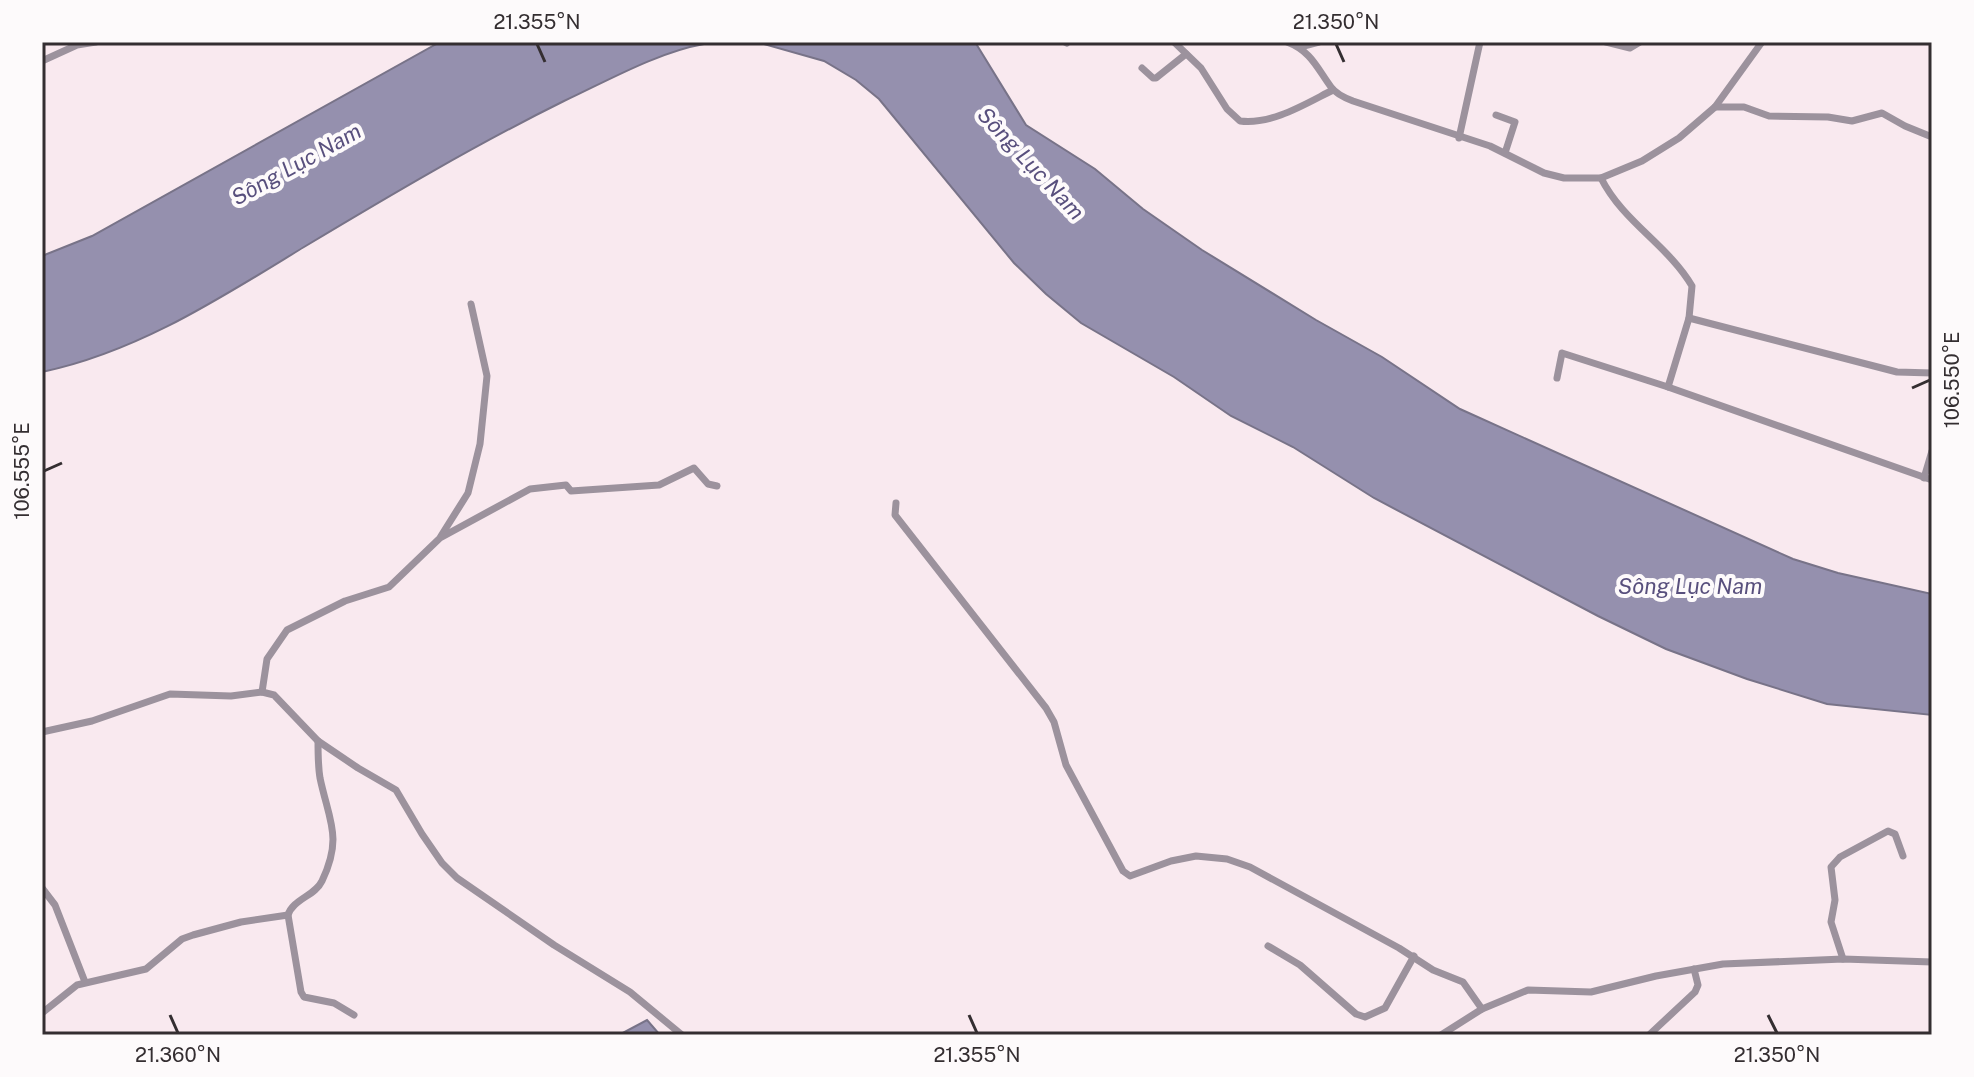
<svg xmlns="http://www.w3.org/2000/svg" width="1974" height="1077" viewBox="0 0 1974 1077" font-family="'Public Sans',sans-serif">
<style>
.water{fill:#9590ae;stroke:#787388;stroke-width:2}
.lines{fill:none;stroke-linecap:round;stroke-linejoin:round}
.minor{stroke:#9c929d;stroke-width:7}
.ticks{fill:none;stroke:#342e31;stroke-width:3}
.labels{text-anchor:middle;stroke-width:8;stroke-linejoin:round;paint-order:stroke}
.water-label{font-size:22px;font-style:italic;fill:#584f7d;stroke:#fdfafb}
.neatline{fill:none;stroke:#342e31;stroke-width:3}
.ticks-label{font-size:20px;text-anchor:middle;fill:#342e31}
</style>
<rect width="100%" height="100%" fill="#f9e9ef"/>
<g class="water">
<path d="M 440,42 L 747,42 C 733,43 718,41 704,44 C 658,52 607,81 564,101 C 475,145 389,196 304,247 C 222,297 138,352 42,372 L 42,256 L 92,236 Z"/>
<polygon points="757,42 975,42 1026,125 1095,169 1143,209 1202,250 1316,320 1382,357 1460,409 1793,559 1838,573 1932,594 1932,715 1827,704 1747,679 1666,649 1598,616 1374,498 1293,447 1231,416 1174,377 1081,323 1046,294 1014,263 879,99 856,80 824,61"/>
<polygon points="647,1020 660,1035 619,1035"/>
</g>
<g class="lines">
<g class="minor">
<polyline points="1065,42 1067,43"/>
<path d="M 1174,42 L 1201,68 L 1227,109 L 1240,121 C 1272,125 1305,104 1333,90"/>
<path d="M 1287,42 C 1311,51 1317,68 1331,87 C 1336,94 1345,98 1353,101 L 1490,146 L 1544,173 L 1564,178 L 1601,178 L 1642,161 L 1679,138 L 1715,107 L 1762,42"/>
<polyline points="1606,42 1630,48 1640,42"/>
<polyline points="1300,47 1319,42"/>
<polyline points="42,61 77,45 96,42"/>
<polyline points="1142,68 1153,78 1156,78 1186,54"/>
<polyline points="1715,107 1744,107 1769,116 1828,117 1852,121 1882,113 1905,126 1932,137"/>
<polyline points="1496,115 1515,122 1505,153"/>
<polyline points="1459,138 1480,42"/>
<path d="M 1601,178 C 1623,222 1668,245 1692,286 L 1689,318 L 1668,387"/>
<polyline points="1689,318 1897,372 1932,373"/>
<polyline points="1557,378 1562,353 1668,387 1932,480"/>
<polyline points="1924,478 1932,451"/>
<polyline points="896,503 895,515 1046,708 1054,722 1066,765 1123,871 1130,876 1171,861 1196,856 1227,859 1250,867 1399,948 1433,970 1463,982 1482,1009 1441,1035"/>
<polyline points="441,536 468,493 480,444 487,376 471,304"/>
<polyline points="262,692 267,659 287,630 345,601 389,587 440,538 530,489 566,485 571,491 659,485 694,468 708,484 717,486"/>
<polyline points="42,732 92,721 170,694 231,696 262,692 274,695 318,741 358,768 396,790 422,834 442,863 457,878 554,945 630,992 682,1035"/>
<path d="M 318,741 C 318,753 318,766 320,778 C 329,821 343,837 322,881 C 315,896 293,899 288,915 L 301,992 L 304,997 L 334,1003 L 354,1015"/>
<polyline points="42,888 55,905 85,982"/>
<polyline points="1268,946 1300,965 1356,1014 1365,1017 1385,1008 1414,956"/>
<polyline points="1843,959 1831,922 1835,900 1831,867 1840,857 1888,831 1895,834 1903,856"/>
<polyline points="1482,1009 1528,990 1591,992 1656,976 1723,964 1843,959 1932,962"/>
<polyline points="42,1013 77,985 146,969 182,939 193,935 241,922 288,915"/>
<polyline points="1649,1035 1695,992 1698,985 1694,969"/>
</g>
</g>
<path class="ticks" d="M 537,44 L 545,62M 1336,44 L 1344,62M 1912,388 L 1930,380M 44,471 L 62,463M 170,1015 L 178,1033M 969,1015 L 977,1033M 1768,1015 L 1777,1033"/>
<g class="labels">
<g class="water-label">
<text transform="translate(1031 163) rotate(47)" y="8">Sông Lục Nam</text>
<text transform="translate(296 164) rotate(-29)" y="8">Sông Lục Nam</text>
<text x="1690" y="594">Sông Lục Nam</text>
</g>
</g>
<rect width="1974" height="1077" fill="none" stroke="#fdfafb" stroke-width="88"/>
<rect x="44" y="44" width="1886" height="989" class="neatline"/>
<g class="ticks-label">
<text x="537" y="29">21.355°N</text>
<text x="1336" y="29">21.350°N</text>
<text transform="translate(1952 380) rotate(-90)" y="7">106.550°E</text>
<text transform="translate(22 471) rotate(-90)" y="7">106.555°E</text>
<text x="178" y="1062">21.360°N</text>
<text x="977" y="1062">21.355°N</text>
<text x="1777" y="1062">21.350°N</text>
</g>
</svg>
